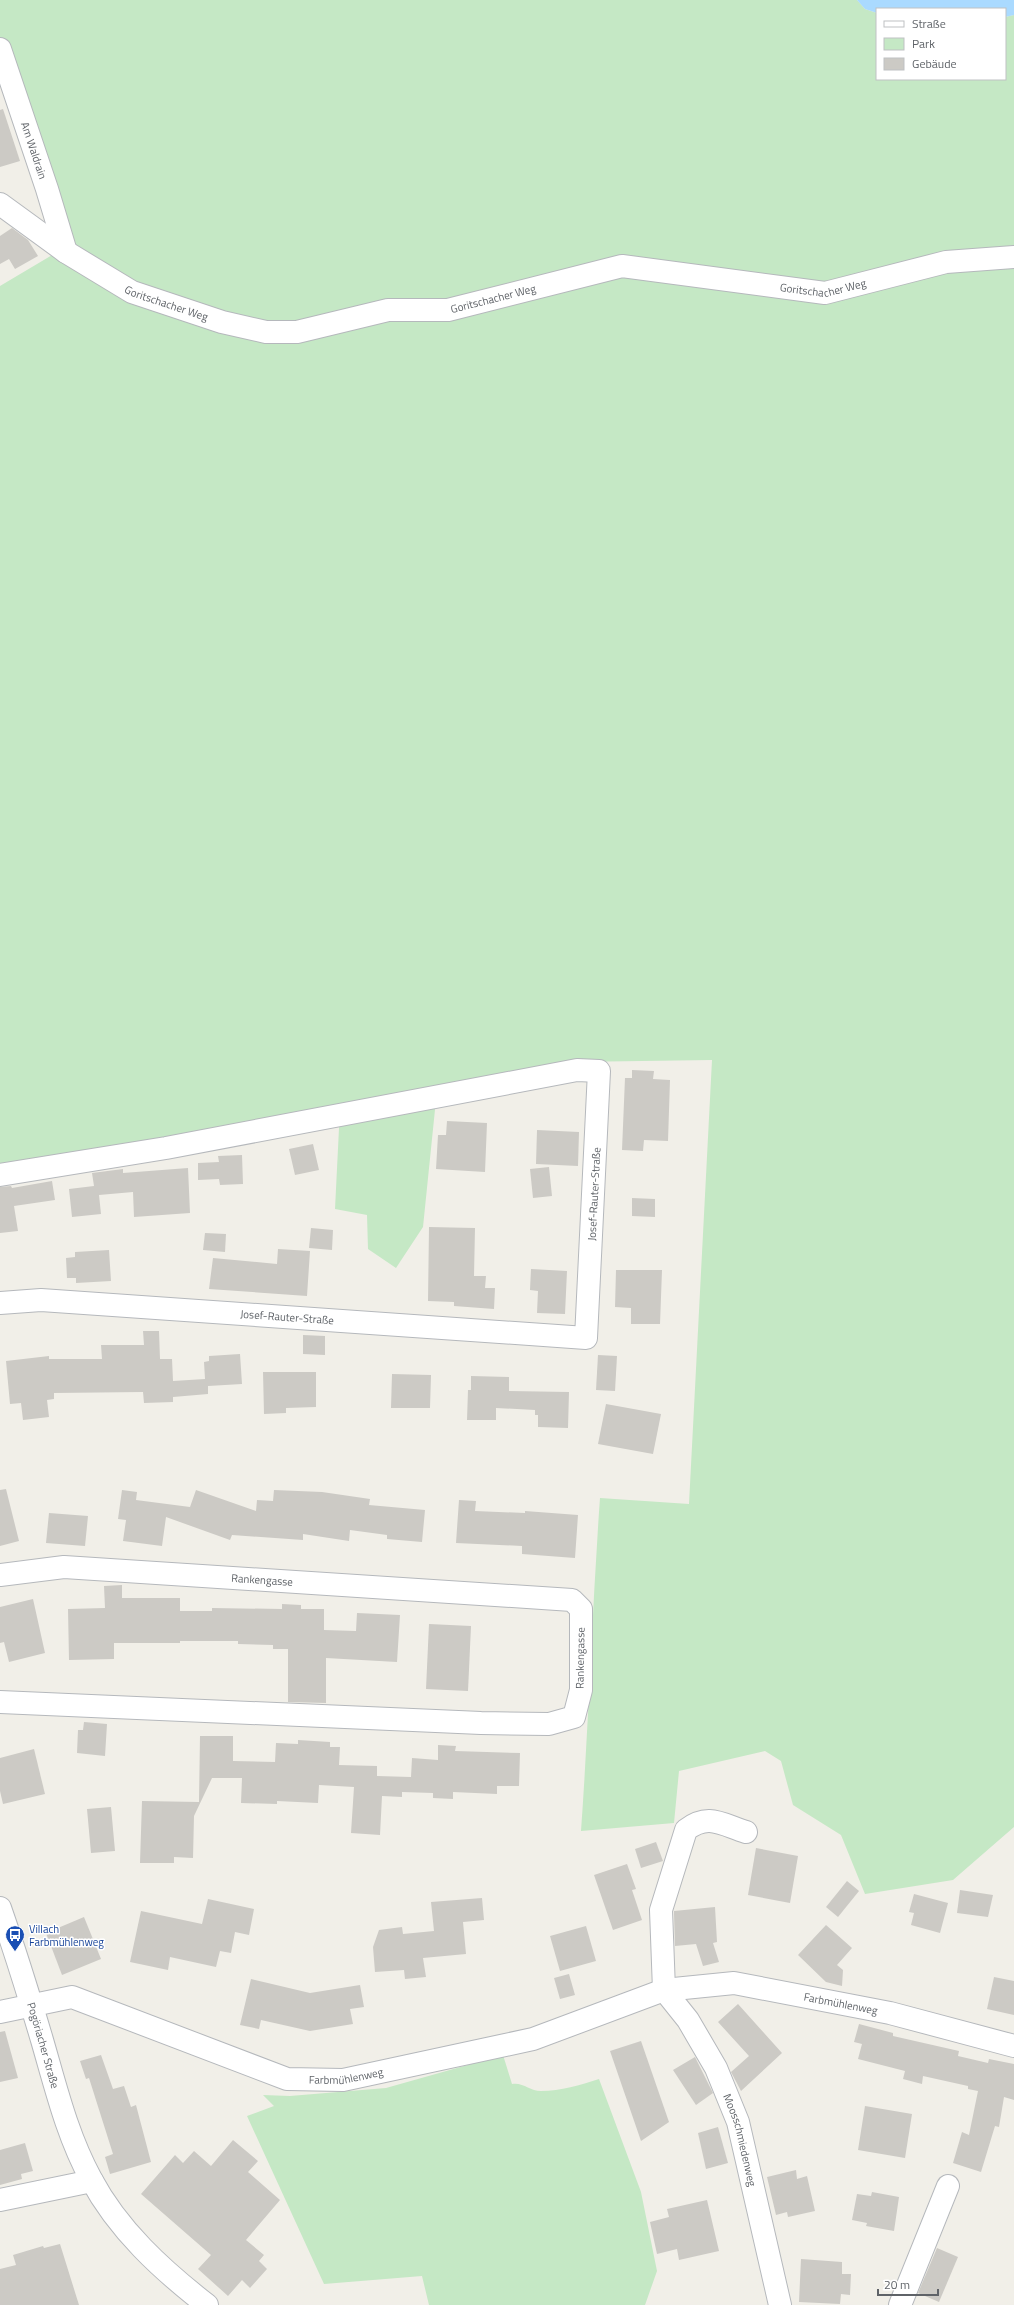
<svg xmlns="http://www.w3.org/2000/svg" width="1014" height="2305" viewBox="0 0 1014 2305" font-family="'Titillium Web',sans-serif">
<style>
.green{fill:#c5e8c5}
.water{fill:#aadaff}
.building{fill:#cccac5}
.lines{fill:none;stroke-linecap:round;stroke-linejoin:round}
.minor-casing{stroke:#b5b8bc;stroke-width:24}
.minor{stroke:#fff;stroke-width:22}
.labels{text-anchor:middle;stroke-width:3;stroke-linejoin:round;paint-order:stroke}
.street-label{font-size:11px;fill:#5f6368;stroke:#fff}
.transit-label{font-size:11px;fill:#164399;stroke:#fff;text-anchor:start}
</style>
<rect width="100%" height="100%" fill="#f1efe8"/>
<g class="green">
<path d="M 0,0 L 857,0 L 865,9 L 877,13 L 877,79 L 1005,79 L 1005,17 L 1014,15 L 1014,1827 L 953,1880 L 865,1894 L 841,1835 L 793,1805 L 781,1761 L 765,1751 L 679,1771 L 674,1823 L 581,1831 C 589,1720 592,1609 600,1498 L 689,1504 L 712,1060 L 572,1062 L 437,1090 L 423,1227 L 396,1268 L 368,1249 L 367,1215 L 335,1209 L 340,1108 L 0,1171 L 0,286 L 64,248 L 46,171 L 0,38 Z"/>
<path d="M 503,2055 L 512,2084 C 523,2082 530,2091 541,2091 C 561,2091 580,2085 599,2079 L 641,2192 L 657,2271 L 645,2305 L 429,2305 L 422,2276 L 324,2284 L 247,2116 L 274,2106 L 263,2095 L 290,2096 L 386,2088 Z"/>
</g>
<polygon class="water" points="857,0 1014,0 1014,15 1005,17 1005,9 877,9 877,13 865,9"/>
<g class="building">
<polygon points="3,109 20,161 0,167 0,110"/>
<polygon points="12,228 28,240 38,256 15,269 9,259 0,264 0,236"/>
<polygon points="632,1070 654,1071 653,1079 670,1080 668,1141 644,1140 643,1151 622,1150 625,1078 632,1078"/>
<polygon points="447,1121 487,1123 485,1172 436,1169 438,1135 446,1135"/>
<polygon points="537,1130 579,1132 578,1166 536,1164"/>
<polygon points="313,1144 319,1170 295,1175 289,1149"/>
<polygon points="242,1155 243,1184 220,1185 219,1179 198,1180 198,1163 219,1162 218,1156"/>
<polygon points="549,1167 552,1196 533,1198 530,1169"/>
<polygon points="188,1168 190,1213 134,1217 133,1192 99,1195 101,1214 72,1217 69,1189 94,1186 92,1173 123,1169 123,1173"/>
<polygon points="52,1181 55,1200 14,1206 18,1231 0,1233 0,1187 11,1186 12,1188"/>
<polygon points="632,1198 655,1199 655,1217 632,1216"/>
<polygon points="429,1227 475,1228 474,1276 486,1276 485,1288 495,1288 494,1309 454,1306 454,1302 428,1301"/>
<polygon points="311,1228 333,1230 332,1250 309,1248"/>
<polygon points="205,1233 226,1234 225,1252 203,1250"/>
<polygon points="278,1249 310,1251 307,1296 209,1289 213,1258 277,1264"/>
<polygon points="109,1250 111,1281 76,1283 76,1278 67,1278 66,1258 75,1257 75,1252"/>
<polygon points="531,1269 567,1271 565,1314 537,1313 538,1291 530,1290"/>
<polygon points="616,1270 662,1270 660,1324 631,1324 631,1308 615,1307"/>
<polygon points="143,1331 159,1331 160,1359 172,1359 173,1381 205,1379 204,1362 209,1361 209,1356 240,1354 242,1384 208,1386 208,1394 173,1397 173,1402 144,1403 143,1392 54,1393 54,1399 47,1400 49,1417 23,1420 21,1403 10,1404 6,1361 49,1356 49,1359 102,1359 101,1345 144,1345"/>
<polygon points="303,1335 325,1336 325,1355 303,1354"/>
<polygon points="598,1355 617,1356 615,1391 596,1390"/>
<polygon points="263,1372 316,1372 316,1407 286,1408 286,1413 264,1414"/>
<polygon points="392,1374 431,1375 430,1408 391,1408"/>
<polygon points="471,1376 509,1377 509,1391 569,1392 568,1428 538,1427 538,1415 535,1415 535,1410 496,1408 496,1420 467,1420 468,1390 471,1390"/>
<polygon points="606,1404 661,1414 653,1454 598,1444"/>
<polygon points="6,1489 19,1541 0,1546 0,1490"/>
<polygon points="122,1490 137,1492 136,1500 190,1507 196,1490 256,1511 257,1500 273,1501 274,1490 322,1492 370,1499 369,1505 425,1510 422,1542 387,1539 387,1535 350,1530 349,1541 303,1534 303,1540 232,1535 230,1540 166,1517 162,1546 123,1541 126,1520 118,1519"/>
<polygon points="459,1500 476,1501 475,1511 525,1513 525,1511 578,1515 575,1558 522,1554 522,1546 456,1543"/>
<polygon points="49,1513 88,1516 85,1546 46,1543"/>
<polygon points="122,1585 122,1598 180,1598 180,1611 212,1611 212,1608 282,1609 282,1604 301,1605 301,1609 324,1609 324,1630 356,1631 357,1613 400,1615 397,1662 326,1658 326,1703 288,1702 288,1649 273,1649 273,1645 238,1644 238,1641 180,1641 180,1643 114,1643 114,1659 69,1660 68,1609 105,1608 104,1586"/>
<polygon points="33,1599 45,1653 9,1662 4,1642 0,1643 0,1607"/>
<polygon points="429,1624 471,1626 468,1691 426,1689"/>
<polygon points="84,1722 107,1724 105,1756 77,1753 78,1730 83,1730"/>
<polygon points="200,1736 233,1736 233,1761 275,1762 276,1743 298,1744 298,1740 330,1742 330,1747 340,1747 339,1765 377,1766 377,1776 411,1777 412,1758 438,1760 438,1745 456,1746 455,1751 520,1753 519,1786 497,1786 497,1794 453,1792 453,1799 433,1798 433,1793 402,1792 402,1797 382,1796 380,1835 351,1833 354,1787 319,1785 318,1803 277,1801 277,1804 241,1803 242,1778 212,1778 194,1816 193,1858 174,1857 174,1863 140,1863 142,1801 199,1802"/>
<polygon points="34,1749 45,1794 3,1804 0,1791 0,1758"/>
<polygon points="111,1807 115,1851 91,1853 87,1809"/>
<polygon points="656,1842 663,1861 641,1868 635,1849"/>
<polygon points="756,1848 798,1856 790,1903 748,1895"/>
<polygon points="627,1864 636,1889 632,1890 642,1920 613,1930 594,1875"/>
<polygon points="847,1881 859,1891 838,1917 826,1907"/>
<polygon points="960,1890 993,1895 988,1917 957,1913"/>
<polygon points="914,1894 948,1903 940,1933 911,1925 914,1913 909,1912"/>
<polygon points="482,1898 484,1920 463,1922 466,1954 423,1958 426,1977 405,1979 404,1970 375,1972 373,1947 379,1930 402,1927 403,1934 434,1931 431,1902"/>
<polygon points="208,1899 254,1909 249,1935 235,1932 231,1953 220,1951 216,1967 170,1957 168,1970 130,1962 141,1911 202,1924"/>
<polygon points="715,1907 717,1942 713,1943 719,1962 703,1966 696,1944 675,1946 674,1914 674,1911"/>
<polygon points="84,1917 101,1959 62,1975 46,1933"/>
<polygon points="826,1925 852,1948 837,1965 843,1970 842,1986 826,1982 798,1955"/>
<polygon points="586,1926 596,1961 560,1971 550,1936"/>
<polygon points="569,1974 575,1995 560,1999 554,1978"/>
<polygon points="994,1977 1014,1981 1014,2015 987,2009"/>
<polygon points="251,1979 310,1993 360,1985 364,2007 350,2009 353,2024 310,2031 261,2020 259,2029 240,2025"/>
<polygon points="738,2004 782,2053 741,2091 731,2072 749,2056 718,2022"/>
<polygon points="859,2024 893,2033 893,2036 959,2051 958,2056 988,2063 989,2059 1014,2064 1014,2100 1004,2097 999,2127 995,2126 981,2172 953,2163 962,2132 969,2135 978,2091 968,2089 968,2086 923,2076 922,2084 903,2079 905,2071 858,2059 862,2044 854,2042"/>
<polygon points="5,2031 18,2078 0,2082 0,2032"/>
<polygon points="641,2041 669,2122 641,2141 610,2051"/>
<polygon points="101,2055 113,2089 124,2086 131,2107 136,2105 151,2162 110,2174 105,2157 113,2154 89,2078 86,2079 80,2061"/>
<polygon points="695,2057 713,2093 696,2105 673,2070"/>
<polygon points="865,2106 912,2114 905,2158 858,2150"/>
<polygon points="718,2127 728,2163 706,2169 698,2133"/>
<polygon points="233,2140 258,2161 248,2172 280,2200 246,2240 264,2255 259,2261 267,2269 250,2288 242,2280 228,2296 198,2269 211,2255 141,2194 175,2155 183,2163 194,2151 211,2166"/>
<polygon points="25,2143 33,2171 21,2174 22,2179 0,2185 0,2150"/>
<polygon points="796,2170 797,2179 807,2176 815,2211 788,2217 787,2212 776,2215 767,2177"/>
<polygon points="872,2192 899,2197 894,2231 866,2226 867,2223 852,2220 857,2194 871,2196"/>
<polygon points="707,2200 719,2251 679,2260 677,2249 657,2254 650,2222 669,2217 667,2209"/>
<polygon points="60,2244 79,2305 0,2305 0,2269 16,2265 13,2255 43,2246 44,2248"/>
<polygon points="937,2248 958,2257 939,2302 918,2293"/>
<polygon points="801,2259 842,2262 842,2274 851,2274 850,2295 841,2294 840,2304 799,2302"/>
</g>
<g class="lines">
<defs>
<g id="minor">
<path id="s1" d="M 0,49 L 47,189 L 66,252"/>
<path id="s2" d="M 0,204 L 66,252 L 132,292 L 222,322 L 266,332 L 297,332 L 388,310 L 448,310 L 622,266 L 825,293 L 946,262 L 1014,257"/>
<polyline points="0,1175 166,1148 577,1070 599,1071 586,1338 41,1300 0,1303"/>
<path id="s3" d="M 0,1575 L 64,1567 L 572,1600 L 581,1609 L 581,1690 L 574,1717 L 549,1724 L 481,1723 L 0,1702"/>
<path id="s4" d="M 746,1832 C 721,1824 708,1813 686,1830 L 661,1910 L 664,1990 L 688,2020 L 716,2068 L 738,2122 L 780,2305"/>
<path id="s5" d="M 0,1908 C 15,1951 29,1996 42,2040 C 56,2088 67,2135 91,2179 C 118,2230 162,2270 207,2305"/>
<path id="s6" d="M 0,2012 L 72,1997 L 287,2079 L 343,2080 L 533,2039 L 664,1990 L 734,1983 L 890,2013 L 1014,2046"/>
<polyline points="0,2200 92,2181"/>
<polyline points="900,2305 948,2186"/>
</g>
</defs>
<use href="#minor" class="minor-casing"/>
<use href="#minor" class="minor"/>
</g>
<defs>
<symbol id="bus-pin" viewBox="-11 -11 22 30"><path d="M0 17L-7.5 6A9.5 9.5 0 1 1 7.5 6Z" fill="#1a4fb4" stroke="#fff"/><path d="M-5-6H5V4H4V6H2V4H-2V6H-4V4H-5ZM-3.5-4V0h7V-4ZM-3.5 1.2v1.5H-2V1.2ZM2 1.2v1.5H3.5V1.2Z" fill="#fff"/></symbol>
</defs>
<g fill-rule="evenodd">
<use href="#bus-pin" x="4" y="1924" width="22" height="30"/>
</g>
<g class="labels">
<g class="street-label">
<text dy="4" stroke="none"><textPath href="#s1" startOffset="107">Am Waldrain</textPath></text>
<text dy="4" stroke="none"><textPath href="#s2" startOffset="866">Goritschacher Weg</textPath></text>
<text dy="4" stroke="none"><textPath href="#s2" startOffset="530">Goritschacher Weg</textPath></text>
<text dy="4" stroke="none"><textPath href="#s2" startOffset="195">Goritschacher Weg</textPath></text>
<text transform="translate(594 1194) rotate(-87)" y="4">Josef-Rauter-Straße</text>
<text transform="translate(287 1317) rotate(4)" y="4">Josef-Rauter-Straße</text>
<text dy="4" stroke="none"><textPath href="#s3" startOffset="263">Rankengasse</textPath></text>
<text transform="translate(580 1658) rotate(-89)" y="4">Rankengasse</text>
<text dy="4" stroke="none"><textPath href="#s6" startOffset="873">Farbmühlenweg</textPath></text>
<text dy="4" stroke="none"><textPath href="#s5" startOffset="144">Pogöriacher Straße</textPath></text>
<text dy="4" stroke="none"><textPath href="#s6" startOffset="363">Farbmühlenweg</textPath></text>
<text dy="4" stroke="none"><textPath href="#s4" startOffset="398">Moosschmiedenweg</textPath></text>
</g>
<g class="transit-label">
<text x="29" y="1933">Villach<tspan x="29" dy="13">Farbmühlenweg</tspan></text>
</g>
</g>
<rect x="876" y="8" width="130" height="72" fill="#ffffff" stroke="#bfc1c3"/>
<rect x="884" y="21" width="20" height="6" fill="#ffffff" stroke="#bfc1c3"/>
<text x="912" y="28" font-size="12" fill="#5f6368">Straße</text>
<rect x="884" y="38" width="20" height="12" fill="#c5e8c5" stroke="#bfc1c3"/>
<text x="912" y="48" font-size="12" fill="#5f6368">Park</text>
<rect x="884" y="58" width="20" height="12" fill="#cccac5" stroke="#bfc1c3"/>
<text x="912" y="68" font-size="12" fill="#5f6368">Gebäude</text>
<path d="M878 2289v6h60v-6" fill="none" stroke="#5f6368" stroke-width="2"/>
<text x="884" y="2289" font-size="12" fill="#5f6368" stroke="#ffffff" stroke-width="3" paint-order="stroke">20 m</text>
</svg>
